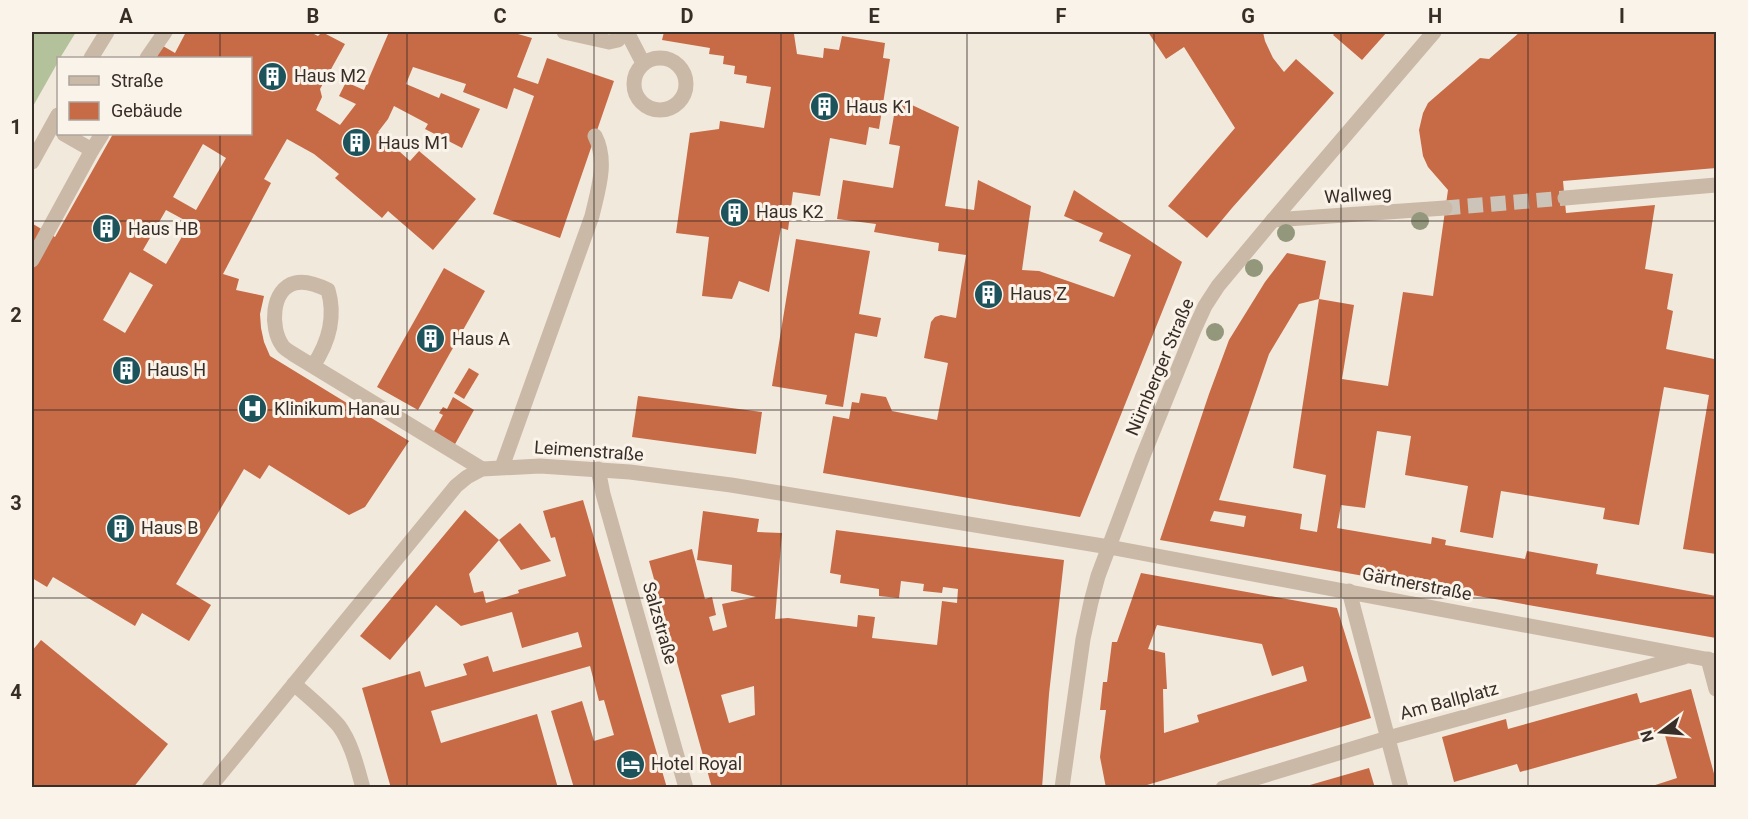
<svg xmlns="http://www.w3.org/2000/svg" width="1748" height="819" viewBox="0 0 1748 819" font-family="Roboto,sans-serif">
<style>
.green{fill:#b4c29c}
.building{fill:#c76a46;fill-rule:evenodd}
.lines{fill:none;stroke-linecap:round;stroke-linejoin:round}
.minor-tunnel{stroke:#cdc4b9;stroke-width:15;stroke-dasharray:15 8;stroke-linecap:butt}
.minor{stroke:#cbb9a8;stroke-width:15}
.tree{fill:#93987c}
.grid{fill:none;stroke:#382e28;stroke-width:1.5;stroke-opacity:0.55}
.labels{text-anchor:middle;stroke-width:6;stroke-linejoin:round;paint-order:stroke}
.poi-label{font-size:18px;fill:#382e28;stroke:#faf3e9;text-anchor:start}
.street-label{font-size:18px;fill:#382e28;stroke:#faf3e9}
.neatline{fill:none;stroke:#382e28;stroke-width:2}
.grid-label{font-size:20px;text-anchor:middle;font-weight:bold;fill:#382e28}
</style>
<rect width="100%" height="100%" fill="#f2e9dd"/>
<polygon class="green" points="32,32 76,32 60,58 58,58 58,62 32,108"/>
<g class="building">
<path d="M 186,32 L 310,32 L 318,36 L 322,32 L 345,44 L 320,89 L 322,97 L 316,110 L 340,125 L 356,104 L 339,96 L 346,82 L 364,90 L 389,32 L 511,32 L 532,38 L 517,77 L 538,84 L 547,58 L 614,81 L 560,238 L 493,214 L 534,96 L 514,88 L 507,109 L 463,92 L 466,84 L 413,67 L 406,84 L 439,98 L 441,93 L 480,109 L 462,148 L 425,129 L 428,124 L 394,106 L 388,119 L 378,132 L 410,161 L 419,151 L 476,199 L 433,250 L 388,211 L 382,218 L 335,178 L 339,174 L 314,154 L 287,139 L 264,179 L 271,183 L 223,274 L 239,279 L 236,290 L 264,296 L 260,314 L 261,328 L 264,342 L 270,356 L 409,441 L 365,507 L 349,515 L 269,465 L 260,479 L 244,469 L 176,584 L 211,605 L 189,641 L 142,613 L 135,626 L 53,577 L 47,587 L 32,578 L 32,226 L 33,224 L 55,237 L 113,134 L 250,134 L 250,58 L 156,58 L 163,46 L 175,53 ZM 203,144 L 226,158 L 196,210 L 173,197 ZM 166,210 L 190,223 L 166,264 L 143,250 ZM 130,272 L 153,285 L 125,333 L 103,320 Z"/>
<polygon points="664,32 791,32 794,34 797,54 823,58 824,48 839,50 842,36 885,43 883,58 890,59 879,129 869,127 866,145 830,138 820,196 793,192 788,230 781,228 769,292 739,281 732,299 702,296 709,237 676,233 690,133 719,129 720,121 764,128 771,87 746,83 747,76 734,74 735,66 723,64 724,56 709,54 710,48 662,40"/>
<polygon points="1148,32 1263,32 1265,41 1273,58 1284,72 1296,59 1334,93 1232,208 1207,238 1168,206 1235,128 1184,47 1166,59"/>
<polygon points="1336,32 1387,32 1362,60 1333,35"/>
<path d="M 1520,32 L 1716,32 L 1716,168 L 1563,181 L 1566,213 L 1655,205 L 1645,269 L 1673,274 L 1667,309 L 1673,311 L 1666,349 L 1714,359 L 1716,351 L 1716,554 L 1683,549 L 1709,395 L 1664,387 L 1639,525 L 1603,519 L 1605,508 L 1501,491 L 1493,538 L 1460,532 L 1468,486 L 1405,475 L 1411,436 L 1377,431 L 1365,508 L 1341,505 L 1337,528 L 1431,544 L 1432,537 L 1446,540 L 1445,545 L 1525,559 L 1527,551 L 1598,564 L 1596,574 L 1716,596 L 1716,638 L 1160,540 L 1209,394 L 1229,340 L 1265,282 L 1287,253 L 1326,261 L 1319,299 L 1299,304 L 1269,354 L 1219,500 L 1302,514 L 1300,529 L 1317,532 L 1326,475 L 1293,468 L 1319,299 L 1354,305 L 1342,379 L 1388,386 L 1403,292 L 1433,296 L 1448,190 L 1428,167 L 1423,156 L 1419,130 L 1423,113 L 1428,103 L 1480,58 L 1489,59 ZM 1214,511 L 1246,516 L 1244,527 L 1210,521 Z"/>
<polygon points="897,98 959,127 945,206 974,210 978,180 1031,206 1022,270 1039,271 1114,297 1131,255 1099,241 1103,233 1064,216 1074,190 1182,262 1080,517 823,473 833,416 849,419 852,402 859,403 861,393 886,397 892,411 937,420 948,363 924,358 931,322 935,317 941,315 956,318 966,255 938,251 939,243 874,232 876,224 837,219 843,180 893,188 900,146 889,144"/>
<polygon points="796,239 870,251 859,314 881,318 877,337 855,333 843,407 825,404 827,395 772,386"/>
<polygon points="444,268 485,291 418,410 377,387"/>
<polygon points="469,368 479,374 464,399 454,393"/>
<polygon points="638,396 762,412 756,454 632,437"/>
<polygon points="453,397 474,410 454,446 433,433 443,415 439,413 443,407 447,409"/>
<polygon points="583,500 667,788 574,788 551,711 582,701 594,741 614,735 604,700 599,701 590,666 431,711 441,743 537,714 558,788 391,788 362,688 420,671 425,687 467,675 463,664 488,656 493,672 582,647 578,632 522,648 512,612 461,626 436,605 390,660 360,636 465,510 499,540 469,574 474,593 483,591 486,603 519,593 518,590 566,576 555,537 551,538 543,511"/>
<path d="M 703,511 L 759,519 L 757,532 L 782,533 L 775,619 L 788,618 L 857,627 L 858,615 L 875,617 L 872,638 L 937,645 L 942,601 L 957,603 L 958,589 L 943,587 L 942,593 L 923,591 L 924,584 L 901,581 L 899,598 L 879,596 L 879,589 L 840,583 L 841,575 L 830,573 L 836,530 L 1064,560 L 1049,694 L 1042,788 L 712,788 L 649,561 L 692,549 L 705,599 L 712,597 L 716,615 L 709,617 L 713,631 L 727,627 L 722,604 L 756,597 L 731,591 L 732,565 L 697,560 ZM 754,686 L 755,715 L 729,723 L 721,695 Z"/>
<polygon points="520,523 551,561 521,570 499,540"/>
<path d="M 1141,573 L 1337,608 L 1371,718 L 1137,788 L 1106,788 L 1100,757 L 1106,710 L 1100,710 L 1103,682 L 1107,682 L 1112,642 L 1117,642 ZM 1157,625 L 1262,644 L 1272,676 L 1303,666 L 1307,681 L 1197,715 L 1199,722 L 1164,733 L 1163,689 L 1167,689 L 1165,653 L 1148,649 Z"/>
<polygon points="41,640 168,744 133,788 32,788 32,651"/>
<polygon points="1691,689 1716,781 1716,788 1646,788 1677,778 1664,732 1520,772 1517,764 1454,782 1442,737 1506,719 1508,729 1637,693 1640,703"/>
<polygon points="1369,768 1375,788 1303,788 1303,787"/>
</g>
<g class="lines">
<polyline class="minor-tunnel" points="1445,208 1565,198"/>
<g class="minor">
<polyline points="564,32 609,42 618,40 624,32"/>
<polyline points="627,32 643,63"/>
<circle cx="660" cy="84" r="26"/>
<polyline points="91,58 107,32"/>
<polyline points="147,58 165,32"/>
<polyline points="64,134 92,150 102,134"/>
<polyline points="32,162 58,115"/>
<polyline points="1565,198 1716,185"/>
<polyline points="1273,220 1445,208"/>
<polyline points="32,260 92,150"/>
<path d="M 313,366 C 329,342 336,317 328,290 C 318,285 306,280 295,283 C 271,289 270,328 282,345 C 284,349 289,351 293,354 L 482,469"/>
<path d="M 502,467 L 592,216 C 598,190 608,161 595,136"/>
<polyline points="598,469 603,494 686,788"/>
<polyline points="1349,591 1401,788"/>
<polyline points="1708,659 1716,689"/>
<path d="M 294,684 C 309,697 326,711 339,726 C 352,744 357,767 363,788"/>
<polyline points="209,788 456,486 467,477 482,469 540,466 630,472 731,485 1109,547 1716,661"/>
<polyline points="1062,788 1083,639 1091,602 1098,576 1143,456 1194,330 1205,306 1218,286 1273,220 1434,32"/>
<polyline points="1223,788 1388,738 1684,657"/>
</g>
</g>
<g class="tree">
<circle cx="1420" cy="221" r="9"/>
<circle cx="1286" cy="233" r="9"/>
<circle cx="1254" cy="268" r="9"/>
<circle cx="1215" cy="332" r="9"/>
</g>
<path class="grid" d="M 220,32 L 220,58M 407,32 L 407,788M 594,32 L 594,788M 781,32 L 781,788M 967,32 L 967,788M 1154,32 L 1154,788M 1341,32 L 1341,788M 1528,32 L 1528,788M 220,134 L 220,788M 32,221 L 1716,221M 32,410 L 1716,410M 32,598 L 1716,598"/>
<defs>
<symbol id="building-disc" viewBox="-11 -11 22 22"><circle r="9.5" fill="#1d535a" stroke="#faf3e9"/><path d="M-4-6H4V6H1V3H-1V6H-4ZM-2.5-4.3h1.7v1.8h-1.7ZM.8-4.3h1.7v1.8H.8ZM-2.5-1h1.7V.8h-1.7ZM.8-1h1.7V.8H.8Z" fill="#fff"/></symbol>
<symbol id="hospital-disc" viewBox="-11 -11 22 22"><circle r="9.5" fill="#1d535a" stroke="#faf3e9"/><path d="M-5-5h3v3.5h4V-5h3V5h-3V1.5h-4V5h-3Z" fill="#fff"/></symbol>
<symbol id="hotel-disc" viewBox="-11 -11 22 22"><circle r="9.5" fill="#1d535a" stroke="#faf3e9"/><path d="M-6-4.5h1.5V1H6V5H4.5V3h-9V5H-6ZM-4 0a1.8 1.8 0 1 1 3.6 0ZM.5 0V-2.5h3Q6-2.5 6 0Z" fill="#fff"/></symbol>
</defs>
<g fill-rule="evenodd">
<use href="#building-disc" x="256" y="60" width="33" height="33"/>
<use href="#building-disc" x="808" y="90" width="33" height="33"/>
<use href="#building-disc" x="340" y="126" width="33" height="33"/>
<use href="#building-disc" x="718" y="196" width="33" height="33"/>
<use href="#building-disc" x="90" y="212" width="33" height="33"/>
<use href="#building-disc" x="972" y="278" width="33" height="33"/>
<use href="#building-disc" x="414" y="322" width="33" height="33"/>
<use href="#building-disc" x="110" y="354" width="33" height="33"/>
<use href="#hospital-disc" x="236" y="392" width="33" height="33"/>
<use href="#building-disc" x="104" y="512" width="33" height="33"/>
<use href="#hotel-disc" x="614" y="748" width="33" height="33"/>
</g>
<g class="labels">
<g class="poi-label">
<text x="294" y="82">Haus M2</text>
<text x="846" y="113">Haus K1</text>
<text x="378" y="149">Haus M1</text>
<text x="756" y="218">Haus K2</text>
<text x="128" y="235">Haus HB</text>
<text x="1010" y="300">Haus Z</text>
<text x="452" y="345">Haus A</text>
<text x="147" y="376">Haus H</text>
<text x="274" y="415">Klinikum Hanau</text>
<text x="141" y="534">Haus B</text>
<text x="651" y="770">Hotel Royal</text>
</g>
<g class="street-label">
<text transform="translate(1358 195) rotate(-4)" y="6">Wallweg</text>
<text transform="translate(1160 367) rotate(-67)" y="6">Nürnberger Straße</text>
<text transform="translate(589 451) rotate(4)" y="6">Leimenstraße</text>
<text transform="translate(1417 584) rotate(11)" y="6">Gärtnerstraße</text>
<text transform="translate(660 623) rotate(74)" y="6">Salzstraße</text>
<text transform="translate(1449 701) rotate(-15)" y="6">Am Ballplatz</text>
</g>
</g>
<rect width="1748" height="819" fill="none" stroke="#faf3e9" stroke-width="66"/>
<rect x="57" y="57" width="195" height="78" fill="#faf3e9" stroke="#aca49c" stroke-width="1.5"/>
<rect x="69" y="76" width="30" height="9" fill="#cbb9a8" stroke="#aca49c" stroke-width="1.5"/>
<text x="111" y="87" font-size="18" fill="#382e28">Straße</text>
<rect x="69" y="102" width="30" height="18" fill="#c76a46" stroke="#aca49c" stroke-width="1.5"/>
<text x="111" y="117" font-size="18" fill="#382e28">Gebäude</text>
<g transform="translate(1661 732) rotate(254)" stroke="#faf3e9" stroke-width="4.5" paint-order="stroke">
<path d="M0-4.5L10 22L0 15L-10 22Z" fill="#382e28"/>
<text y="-9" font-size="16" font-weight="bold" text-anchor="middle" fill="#382e28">N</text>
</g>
<rect x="33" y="33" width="1682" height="753" class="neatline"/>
<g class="grid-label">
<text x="126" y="23">A</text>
<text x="313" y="23">B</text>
<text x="500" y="23">C</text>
<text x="687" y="23">D</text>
<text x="874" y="23">E</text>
<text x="1061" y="23">F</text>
<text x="1248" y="23">G</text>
<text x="1435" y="23">H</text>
<text x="1622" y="23">I</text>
<text x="16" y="134">1</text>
<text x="16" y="322">2</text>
<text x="16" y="510">3</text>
<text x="16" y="699">4</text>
</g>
</svg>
